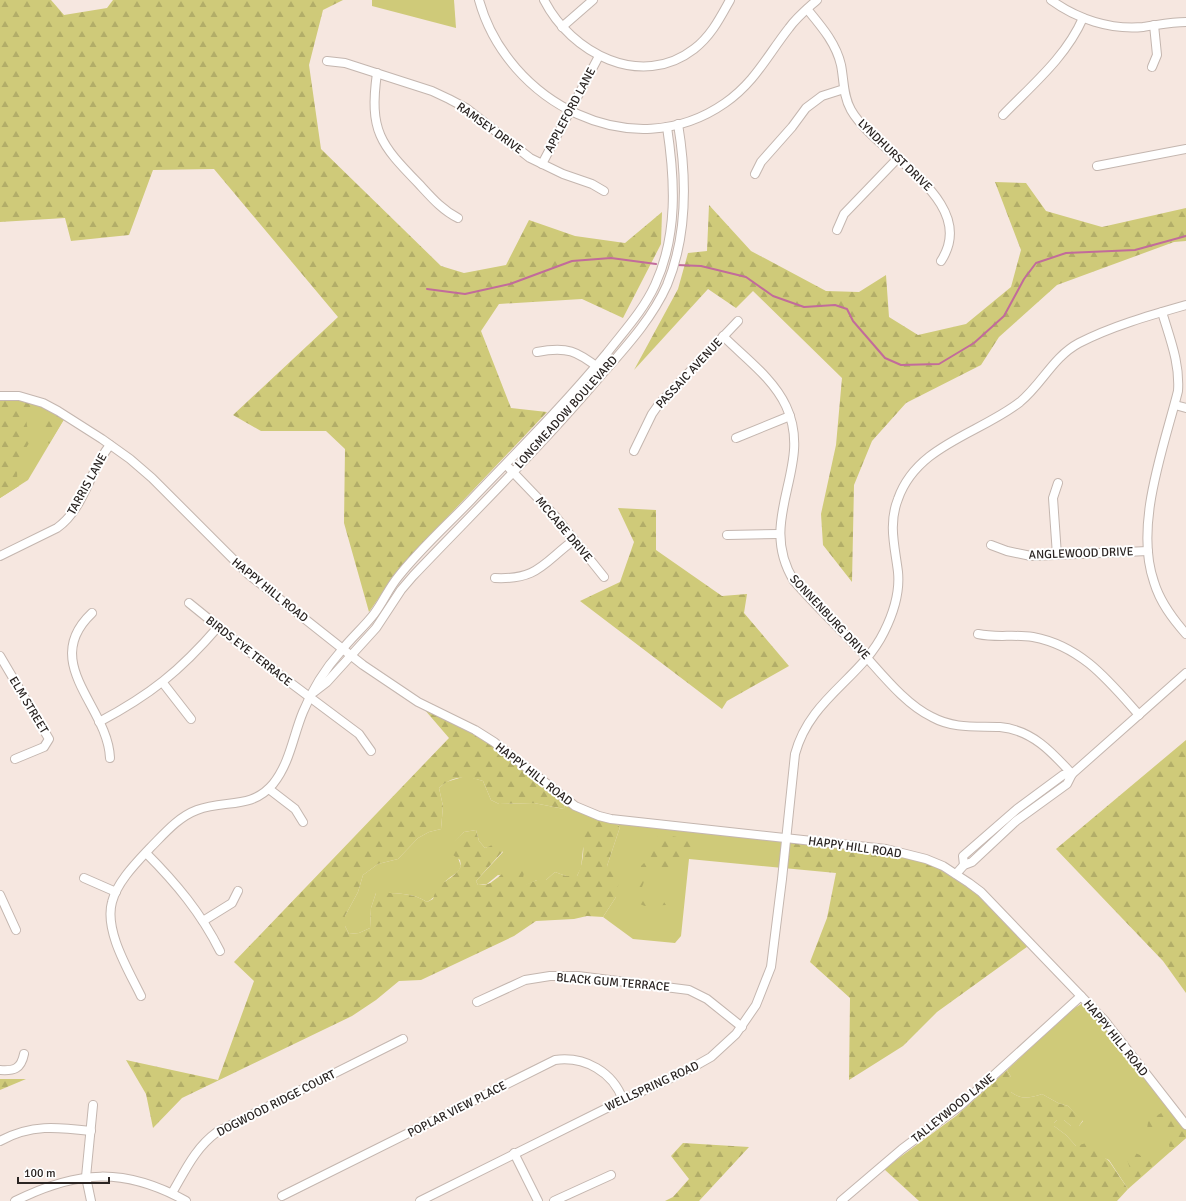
<svg xmlns="http://www.w3.org/2000/svg" width="1186" height="1201" viewBox="0 0 1186 1201" font-family="Signika,sans-serif">
<style>
.green{fill:#cfca79}
.forest{fill:url(#forest-firs)}
.lines{fill:none;stroke-linecap:round;stroke-linejoin:round}
.stream{stroke:#c26b9b;stroke-width:2}
.minor-casing{stroke:#c4b6af;stroke-width:10}
.minor{stroke:#fff;stroke-width:8}
.labels{text-anchor:middle;stroke-width:4;stroke-linejoin:round;paint-order:stroke}
.street-label{font-size:12px;fill:#2a2422;stroke:#fff}
</style>
<defs>
<pattern id="forest-firs" width="22" height="20" patternUnits="userSpaceOnUse"><rect width="22" height="20" fill="#cfca79"/><path d="M5 1l3.5 6h-7zM16 11l3.5 6h-7z" fill="#b2ad68"/></pattern>
</defs>
<rect width="100%" height="100%" fill="#f6e7e0"/>
<g class="green">
<polygon points="372,0 454,0 456,28 372,6"/>
<polygon points="0,396 19,396 66,416 28,480 0,498"/>
<path d="M 466,776 L 483,781 L 491,800 L 499,804 L 534,803 L 564,809 L 565,800 L 599,816 L 583,849 L 581,868 L 577,876 L 566,876 L 555,872 L 546,880 L 537,880 L 522,887 L 522,879 L 498,875 L 487,884 L 478,885 L 476,881 L 503,852 L 497,844 L 485,848 L 479,841 L 476,830 L 464,832 L 453,844 L 461,866 C 457,875 455,873 448,879 C 439,885 438,897 427,902 C 412,892 393,893 376,893 L 371,908 L 370,928 L 359,933 L 349,934 L 345,926 L 345,916 L 358,892 L 363,875 L 378,864 L 398,859 L 418,838 L 429,832 L 441,829 L 443,806 L 439,788 L 446,782 Z"/>
<polygon points="611,819 786,838 783,868 689,859 681,936 675,943 633,939 603,917 616,897 607,866 620,827"/>
<path d="M 1086,1001 L 1165,1100 L 1186,1138 L 1128,1189 L 1109,1160 L 1076,1146 L 1066,1135 L 1054,1126 L 1054,1123 L 1057,1120 L 1064,1120 L 1071,1126 L 1079,1126 L 1083,1121 L 1068,1106 L 1058,1103 L 1042,1094 C 1030,1098 1021,1100 1011,1092 L 1011,1077 L 1007,1070 L 1070,1011 Z"/>
</g>
<g class="forest">
<polygon points="0,0 51,0 64,15 107,8 113,0 343,0 323,10 309,65 321,149 441,266 464,273 506,265 529,220 575,236 625,243 662,212 661,244 623,318 582,299 499,304 481,331 511,408 547,412 402,565 369,612 344,523 345,449 326,431 261,431 233,415 338,317 214,169 153,170 129,235 71,241 65,218 0,222"/>
<polygon points="995,182 1026,183 1046,211 1102,227 1186,208 1186,241 1174,242 1057,285 999,337 981,365 906,403 872,441 854,485 852,582 823,545 821,514 836,445 842,378 753,291 736,308 708,289 634,370 678,289 688,253 707,251 709,205 751,251 826,291 859,292 886,275 889,317 918,335 966,324 1011,287 1021,250"/>
<path d="M 0,398 L 30,398 L 31,406 L 25,414 L 30,442 C 20,456 14,468 19,486 L 0,498 L 0,466 L 2,464 L 3,450 L 0,441 Z"/>
<polygon points="52,408 66,416 49,444 42,434 43,425"/>
<polygon points="618,508 656,510 656,550 722,596 747,594 744,613 789,666 727,701 722,709 580,601 620,582 634,542"/>
<path d="M 418,702 L 475,730 L 565,800 L 564,809 L 534,803 L 499,804 L 491,800 L 483,781 C 465,776 454,775 439,788 L 443,806 L 441,829 L 429,832 L 418,838 L 398,859 L 378,864 L 363,875 L 358,892 L 345,916 L 345,926 L 349,934 L 359,933 L 370,928 L 371,908 L 376,893 C 393,893 412,892 427,902 L 433,899 C 439,878 453,882 461,866 L 460,860 L 453,855 L 453,843 L 464,832 L 476,830 L 479,841 L 485,848 L 497,843 L 502,846 L 503,851 L 476,881 L 478,885 C 481,885 485,885 488,884 C 499,879 510,861 524,872 L 522,886 L 537,880 L 546,880 L 555,872 L 566,876 L 577,876 C 586,859 583,839 583,821 C 600,816 606,815 620,827 L 607,866 L 620,875 L 616,897 L 603,917 L 587,916 L 574,919 L 536,921 L 514,936 L 421,980 L 399,981 L 376,1000 L 352,1016 L 182,1098 L 153,1128 L 146,1094 L 126,1060 L 218,1080 L 254,981 L 234,962 L 449,738 Z"/>
<polygon points="1186,740 1186,993 1163,961 1056,849"/>
<path d="M 658,836 C 670,836 683,835 693,845 L 685,853 L 682,865 L 648,871 L 642,887 L 646,898 L 662,899 L 666,905 L 645,906 L 637,903 L 641,866 L 651,856 Z"/>
<polygon points="786,838 886,849 956,874 1031,944 937,1012 903,1046 849,1080 850,998 810,962 827,918 836,873 783,868"/>
<path d="M 1007,1070 L 1011,1077 L 1011,1092 C 1021,1100 1030,1098 1042,1094 L 1058,1103 L 1068,1106 L 1083,1120 L 1079,1126 L 1071,1126 L 1064,1120 L 1057,1120 L 1054,1123 L 1054,1126 L 1066,1135 L 1076,1146 L 1086,1143 L 1109,1161 L 1128,1189 L 1117,1201 L 919,1201 L 884,1169 L 956,1116 Z"/>
<polygon points="0,1079 26,1079 0,1090"/>
<polygon points="1171,1107 1186,1125 1186,1138 1170,1152 1168,1137 1163,1131 1147,1130 1148,1121"/>
<polygon points="683,1143 749,1147 699,1201 665,1201 673,1197 689,1179 671,1156"/>
<path d="M 1128,1150 L 1140,1155 L 1144,1160 L 1162,1158 L 1135,1181 C 1132,1171 1127,1163 1125,1152 Z"/>
</g>
<g class="lines">
<g class="stream">
<polyline points="677,265 701,266 746,277 773,296 804,307 835,305 847,309 853,321 885,358 901,365 939,364 974,343 1004,316 1024,279 1036,263 1066,253 1135,250 1186,236"/>
<polyline points="427,289 465,294 510,284 572,261 611,258 656,264"/>
</g>
<defs>
<g id="minor">
<path d="M 479,0 C 507,102 632,168 725,103 C 755,82 767,56 789,28 C 797,17 807,9 817,0"/>
<path d="M 544,0 C 571,53 641,90 694,49 C 711,36 720,18 730,0"/>
<path d="M 1051,0 C 1077,19 1110,30 1143,27 C 1158,25 1171,22 1186,22"/>
<path d="M 807,9 C 821,26 836,43 841,65 C 844,80 843,96 851,110 C 876,154 981,200 941,261"/>
<polyline points="562,27 593,0"/>
<polyline points="327,61 345,63 432,91 449,99 466,108 530,158 563,174 592,184 604,191"/>
<polyline points="1152,67 1157,55 1154,25"/>
<path d="M 377,73 C 369,131 380,144 419,184 C 431,197 442,210 458,218"/>
<path d="M 1003,115 C 1032,85 1066,57 1083,18"/>
<polyline points="542,164 599,56"/>
<polyline points="1097,166 1186,149"/>
<polyline points="755,174 761,162 792,127 806,108 822,96 844,89"/>
<polyline points="837,230 844,214 897,159"/>
<path d="M 1162,312 C 1170,339 1180,363 1178,391 C 1164,447 1134,525 1154,582 C 1160,602 1172,618 1186,634"/>
<path d="M 723,336 C 745,358 773,378 786,406 C 815,467 755,518 794,581 C 814,604 836,625 857,647 C 879,670 903,703 932,717 C 954,729 976,726 1000,727 C 1032,730 1052,752 1072,774"/>
<path d="M 537,352 C 567,346 577,351 600,369"/>
<polyline points="0,396 19,396 43,403 58,411 102,439 130,459 152,478 248,574 363,665 418,702 475,730 494,742 575,806 599,816 611,819 886,849 926,859 943,866 969,883 981,892 1105,1021 1186,1125"/>
<polyline points="1175,405 1186,408"/>
<polyline points="736,438 790,416"/>
<polyline points="634,451 652,414 659,404 738,321"/>
<polyline points="509,468 556,517 604,577"/>
<polyline points="727,535 779,534"/>
<polyline points="991,545 1007,551 1031,556 1148,551"/>
<polyline points="1057,555 1053,498 1058,483"/>
<path d="M 0,556 L 57,528 C 85,508 89,471 110,445"/>
<path d="M 495,578 C 538,580 543,563 574,540"/>
<polyline points="189,603 252,654 359,734 371,751"/>
<path d="M 92,613 C 39,663 108,706 110,758"/>
<path d="M 978,634 C 996,638 1014,634 1033,637 C 1081,646 1108,680 1139,715"/>
<polyline points="0,656 49,739 44,747 15,759"/>
<polyline points="163,683 191,719"/>
<path d="M 314,692 L 327,682 L 376,628 L 401,590 L 413,576 C 475,511 539,448 597,380 C 622,351 651,321 667,285 C 688,234 687,178 678,124"/>
<path d="M 99,722 C 150,695 180,671 218,627"/>
<polyline points="269,789 295,809 303,822"/>
<path d="M 146,853 C 176,883 201,913 220,951"/>
<polyline points="964,865 963,856 1017,809 1063,775 1072,774"/>
<polyline points="956,874 964,865 972,862 1016,821 1067,784 1072,774 1186,673"/>
<polyline points="84,878 116,892"/>
<polyline points="0,895 16,930"/>
<polyline points="203,921 232,903 238,891"/>
<path d="M 141,996 C 129,971 104,931 112,902 C 117,882 136,863 150,848 C 164,834 178,817 197,810 C 225,799 251,810 273,784 C 290,763 293,736 303,712 C 312,690 325,669 341,651 C 351,638 364,627 374,614 C 383,602 389,588 398,577 C 420,549 447,525 471,500 C 517,452 564,405 607,353 C 624,331 643,311 655,285 C 678,235 675,180 667,127"/>
<polyline points="477,1002 525,980 550,976 578,976 689,990 707,999 742,1027"/>
<path d="M 0,1070 C 14,1071 21,1069 24,1054"/>
<path d="M 0,1141 C 31,1124 57,1127 91,1131"/>
<polyline points="514,1153 538,1201"/>
<path d="M 172,1193 C 185,1171 195,1148 217,1132 L 403,1039"/>
<path d="M 282,1196 L 555,1060 C 585,1056 613,1072 623,1100"/>
<path d="M 15,1201 C 78,1170 124,1167 186,1201"/>
<polyline points="91,1201 86,1177 93,1105"/>
<path d="M 420,1201 L 613,1105 L 688,1070 L 711,1057 L 736,1034 L 756,1005 L 771,967 L 782,879 L 795,754 C 810,698 861,679 884,632 C 893,614 900,592 898,572 C 895,547 888,524 898,499 C 917,445 979,434 1020,402 C 1042,384 1053,357 1079,343 C 1112,326 1151,315 1186,305"/>
<polyline points="554,1201 611,1175"/>
<polyline points="841,1201 902,1149 961,1105 1081,996"/>
</g>
</defs>
<use href="#minor" class="minor-casing"/>
<use href="#minor" class="minor"/>
</g>
<g class="labels">
<g class="street-label">
<text transform="translate(570 110) rotate(-62)" y="4">APPLEFORD LANE</text>
<text transform="translate(490 128) rotate(36)" y="4">RAMSEY DRIVE</text>
<text transform="translate(895 155) rotate(44)" y="4">LYNDHURST DRIVE</text>
<text transform="translate(689 373) rotate(-47)" y="4">PASSAIC AVENUE</text>
<text transform="translate(566 412) rotate(-48)" y="4">LONGMEADOW BOULEVARD</text>
<text transform="translate(87 484) rotate(-61)" y="4">TARRIS LANE</text>
<text transform="translate(564 529) rotate(50)" y="4">MCCABE DRIVE</text>
<text transform="translate(1081 553) rotate(-2)" y="4">ANGLEWOOD DRIVE</text>
<text transform="translate(270 590) rotate(39)" y="4">HAPPY HILL ROAD</text>
<text transform="translate(830 617) rotate(47)" y="4">SONNENBURG DRIVE</text>
<text transform="translate(249 651) rotate(38)" y="4">BIRDS EYE TERRACE</text>
<text transform="translate(29 705) rotate(59)" y="4">ELM STREET</text>
<text transform="translate(534 774) rotate(38)" y="4">HAPPY HILL ROAD</text>
<text transform="translate(855 847) rotate(8)" y="4">HAPPY HILL ROAD</text>
<text transform="translate(613 982) rotate(5)" y="4">BLACK GUM TERRACE</text>
<text transform="translate(1116 1038) rotate(51)" y="4">HAPPY HILL ROAD</text>
<text transform="translate(652 1086) rotate(-25)" y="4">WELLSPRING ROAD</text>
<text transform="translate(276 1103) rotate(-27)" y="4">DOGWOOD RIDGE COURT</text>
<text transform="translate(953 1108) rotate(-39)" y="4">TALLEYWOOD LANE</text>
<text transform="translate(457 1109) rotate(-27)" y="4">POPLAR VIEW PLACE</text>
</g>
</g>
<path d="M18 1177v6h91v-6" fill="none" stroke="#2a2422" stroke-width="2"/>
<text x="24" y="1177" font-size="12" fill="#2a2422" stroke="#ffffff" stroke-width="3" paint-order="stroke">100 m</text>
</svg>
